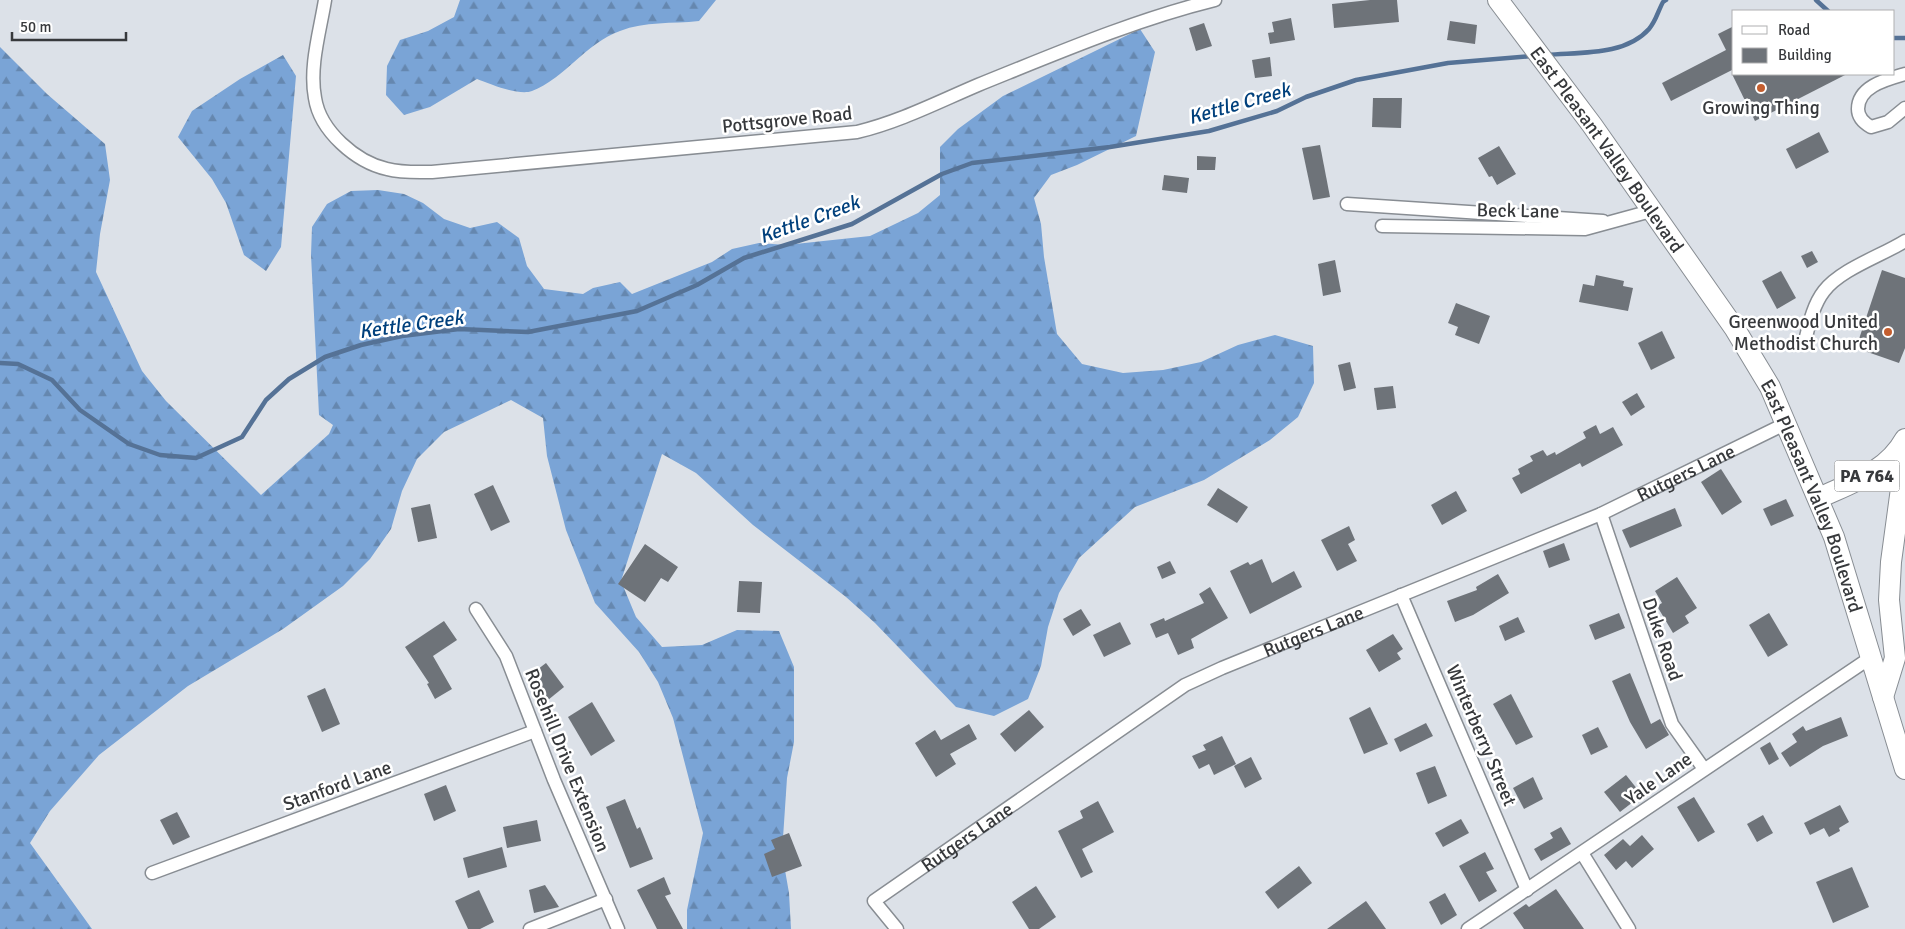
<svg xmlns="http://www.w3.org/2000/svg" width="1905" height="929" viewBox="0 0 1905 929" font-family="Signika,sans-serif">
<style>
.forest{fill:url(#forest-firs)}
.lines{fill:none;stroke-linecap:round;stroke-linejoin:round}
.stream{stroke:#557296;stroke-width:4.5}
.building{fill:#6e7379}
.minor-casing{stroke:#888d93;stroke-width:15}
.primary-casing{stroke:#888d93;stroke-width:22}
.minor{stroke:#fff;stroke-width:12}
.primary{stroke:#fff;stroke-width:20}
.poi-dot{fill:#c45e2f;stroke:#fff;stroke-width:2}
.labels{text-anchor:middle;stroke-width:5;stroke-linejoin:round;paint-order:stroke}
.shield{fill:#fff;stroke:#737476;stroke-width:1}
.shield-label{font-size:18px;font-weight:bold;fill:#37393c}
.poi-label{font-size:19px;fill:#37393c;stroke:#fff}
.street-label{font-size:19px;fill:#37393c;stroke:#fff}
.water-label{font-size:20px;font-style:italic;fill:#00407c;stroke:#fff}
</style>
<defs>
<pattern id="forest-firs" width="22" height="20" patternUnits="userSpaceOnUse" patternTransform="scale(1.25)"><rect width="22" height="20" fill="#7aa4d6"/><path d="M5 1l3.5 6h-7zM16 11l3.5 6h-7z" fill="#6587af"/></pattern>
</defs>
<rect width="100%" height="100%" fill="#dce1e8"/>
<g class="forest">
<path d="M 460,0 L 716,0 L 699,21 C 672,24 645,21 620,31 C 586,43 564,79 532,91 C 519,96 490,84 477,79 L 430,107 L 404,115 L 386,95 L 387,66 L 400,40 L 428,31 L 454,17 Z"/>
<polygon points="1140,29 1155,52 1136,136 1077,165 1051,175 1034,198 1041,224 1044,257 1057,334 1082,364 1123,373 1163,370 1201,362 1238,345 1275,335 1313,346 1314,383 1298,417 1270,440 1204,480 1135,507 1079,558 1059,593 1048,627 1041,666 1028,699 994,716 956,707 875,623 846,597 753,525 696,473 662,454 621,581 636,617 662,647 702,645 737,630 779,631 794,667 794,742 787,778 782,853 789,893 791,929 687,929 687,910 703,833 673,718 658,682 639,652 595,603 566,530 547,456 543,418 511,400 444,432 417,459 402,491 391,529 370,559 343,586 283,629 188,686 99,755 50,811 30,843 92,929 0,929 0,47 47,94 105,144 110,180 100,234 96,272 142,371 166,401 261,495 329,434 333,425 319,415 311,255 312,227 327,204 351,191 378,190 404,194 423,203 444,219 470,228 497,222 519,238 527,266 544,289 583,294 593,288 620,282 632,294 712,262 732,249 759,243 786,245 870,236 918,213 940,195 940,147 958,129 1003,96"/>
<polygon points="283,55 296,76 281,247 266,271 244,255 226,203 212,179 178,137 192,111 240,79"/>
</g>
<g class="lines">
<g class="stream">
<polyline points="1816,0 1828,11"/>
<polyline points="1894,38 1905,38"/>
<path d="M 1547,55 C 1580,52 1625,56 1649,29 C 1656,21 1658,11 1663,2 L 1666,0"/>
<polyline points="0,363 18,364 52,380 80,410 129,444 160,455 196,458 242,437 266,400 289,379 325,357 361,345 402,336 459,329 528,332 637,311 697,285 744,258 852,224 942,174 972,163 1110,147 1209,131 1277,111 1306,97 1356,80 1448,63 1532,56"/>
</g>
</g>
<g class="building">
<polygon points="1370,0 1397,0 1399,22 1334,28 1332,4"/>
<polygon points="1291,18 1295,40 1270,44 1268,33 1274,32 1272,22"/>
<polygon points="1450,21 1477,25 1475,44 1447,40"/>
<polygon points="1204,23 1212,46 1196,51 1189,28"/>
<polygon points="1734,26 1734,69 1671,101 1662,83 1726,50 1718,34"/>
<polygon points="1270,57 1272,76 1255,78 1252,60"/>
<polygon points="1732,74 1847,74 1755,121"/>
<polygon points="1373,98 1402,98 1401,128 1372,127"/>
<polygon points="1819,132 1829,152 1796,169 1786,149"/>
<polygon points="1320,145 1330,197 1313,200 1302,148"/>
<polygon points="1499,146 1516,174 1497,185 1492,176 1489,177 1478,158"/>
<polygon points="1197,156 1216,157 1215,170 1197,170"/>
<polygon points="1164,175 1189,178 1187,193 1162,190"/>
<polygon points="1812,251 1818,262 1807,268 1801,256"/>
<polygon points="1335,260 1341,292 1323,296 1318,264"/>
<polygon points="1882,270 1905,278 1905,348 1899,363 1856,348"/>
<polygon points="1781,271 1796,298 1777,309 1762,281"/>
<polygon points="1596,275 1624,281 1623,286 1633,288 1628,311 1579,302 1583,284 1594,286"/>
<polygon points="1456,303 1490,316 1479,344 1455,335 1458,327 1448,323"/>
<polygon points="1662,331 1675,358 1651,370 1638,343"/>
<polygon points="1350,362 1356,388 1344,391 1338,365"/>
<polygon points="1393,386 1396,408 1377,410 1374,388"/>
<polygon points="1637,393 1645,407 1631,416 1622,402"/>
<polygon points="1596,425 1600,434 1613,427 1623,445 1582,467 1580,463 1521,494 1512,478 1520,474 1518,469 1533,461 1530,456 1543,450 1547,456 1555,452 1556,455 1586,438 1583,432"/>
<polygon points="1721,469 1742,502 1722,515 1701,482"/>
<polygon points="493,485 510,522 491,531 474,494"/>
<polygon points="1218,488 1248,507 1237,523 1207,505"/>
<polygon points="1456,491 1467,511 1442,525 1431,505"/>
<polygon points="1786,499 1794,516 1771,526 1763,509"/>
<polygon points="430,504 437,538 418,542 411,508"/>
<polygon points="1675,508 1682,526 1630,548 1622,530"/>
<polygon points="1349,526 1355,540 1348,544 1357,561 1337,571 1321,540"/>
<polygon points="1564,543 1570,560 1549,568 1543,551"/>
<polygon points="645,544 678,567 668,582 661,578 645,602 618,584"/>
<polygon points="1262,559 1272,583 1294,571 1302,587 1250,614 1230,571 1248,562 1250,565"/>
<polygon points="1170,561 1176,573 1162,579 1157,567"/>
<polygon points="1498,574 1509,593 1473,615 1455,622 1447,601 1477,590 1476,587"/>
<polygon points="1677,577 1697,608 1685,616 1689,623 1673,633 1657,606 1662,603 1655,591"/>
<polygon points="739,581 762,582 760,613 737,612"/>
<polygon points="1210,587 1228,618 1191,639 1194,648 1178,655 1168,633 1156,638 1150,624 1164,618 1165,621 1204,603 1199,594"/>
<polygon points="1081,609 1091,625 1073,636 1063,619"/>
<polygon points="1619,613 1625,628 1595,640 1589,625"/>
<polygon points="1769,613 1788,645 1768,657 1749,625"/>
<polygon points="1518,617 1525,632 1505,641 1499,626"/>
<polygon points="444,621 457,640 433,656 452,689 435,699 427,684 429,683 405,647"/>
<polygon points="1120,622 1131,644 1104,657 1093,635"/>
<polygon points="1393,634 1403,649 1397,653 1401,659 1379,672 1366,650"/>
<polygon points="546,663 564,687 548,700 529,676"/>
<polygon points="1630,673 1651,724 1660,719 1669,735 1646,749 1630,722 1612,681"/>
<polygon points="325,688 340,724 322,732 307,696"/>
<polygon points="1511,694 1533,737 1516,745 1493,704"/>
<polygon points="592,702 615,741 591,756 568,717"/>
<polygon points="1370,707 1388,744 1364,754 1349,718"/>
<polygon points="1029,710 1044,727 1015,752 1000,734"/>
<polygon points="1841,717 1848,736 1823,746 1790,767 1781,753 1797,742 1792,734 1803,726 1806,731"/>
<polygon points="1426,723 1433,736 1400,752 1394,739"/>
<polygon points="969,724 977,739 950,754 956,764 936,777 915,743 935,730 941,740"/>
<polygon points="1598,727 1608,747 1591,755 1582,735"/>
<polygon points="1222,736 1236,764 1214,775 1209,764 1199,769 1192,756 1206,750 1203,745"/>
<polygon points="1770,742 1779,759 1769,765 1760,748"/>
<polygon points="1251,757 1262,779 1245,788 1234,766"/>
<polygon points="1435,766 1447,796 1428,804 1416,773"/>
<polygon points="1626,775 1642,795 1620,812 1604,792"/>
<polygon points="1533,777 1543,799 1524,809 1513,788"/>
<polygon points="446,785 456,811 434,821 424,794"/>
<polygon points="1694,797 1715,832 1698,842 1677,807"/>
<polygon points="625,799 637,829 640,827 653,859 630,868 606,807"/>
<polygon points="1098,801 1114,832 1082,849 1093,872 1081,878 1058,831 1083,818 1080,811"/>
<polygon points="1840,805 1849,822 1839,828 1840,831 1829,837 1824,828 1810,835 1804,823"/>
<polygon points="177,812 190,837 173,845 160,820"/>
<polygon points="1763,815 1773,833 1757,842 1747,824"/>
<polygon points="1461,819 1469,833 1443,847 1435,833"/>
<polygon points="537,820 541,841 507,848 503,827"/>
<polygon points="1561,827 1571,844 1541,861 1534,849 1553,838 1550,833"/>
<polygon points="789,833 802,866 772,877 764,854 775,849 771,840"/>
<polygon points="1642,835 1654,849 1632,868 1626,861 1616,870 1604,855 1623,839 1630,846"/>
<polygon points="502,847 507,867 468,878 463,858"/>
<polygon points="1485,852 1494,869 1486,872 1497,891 1479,902 1459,866"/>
<polygon points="1299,866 1312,883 1278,909 1265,892"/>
<polygon points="1852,867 1869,907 1833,923 1816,882"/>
<polygon points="664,877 671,894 665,896 683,929 657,929 637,890"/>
<polygon points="545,885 559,907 534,913 529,890"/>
<polygon points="1036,886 1056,917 1039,929 1029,929 1012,902"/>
<polygon points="1556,889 1584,929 1524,929 1513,913 1526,904 1529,907"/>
<polygon points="479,890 494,922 480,929 468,929 455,901"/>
<polygon points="1445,893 1457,915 1441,925 1429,902"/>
<polygon points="1366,901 1386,929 1327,929"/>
</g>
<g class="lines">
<defs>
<g id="minor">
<path d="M 325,0 C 320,31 309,67 315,98 C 320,131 356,162 387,169 C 402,173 417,172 432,172 L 857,132 C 899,122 938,102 978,85 C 1055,54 1134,20 1215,0"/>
<path d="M 1905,74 C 1888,79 1858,86 1858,109 C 1858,118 1864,123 1871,127 L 1888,122 L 1905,108"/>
<polyline points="1347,204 1603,221"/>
<polyline points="1382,226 1585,229 1651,211"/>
<path d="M 1805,341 C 1809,325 1813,305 1824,291 C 1841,269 1881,256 1905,241"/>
<polyline points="1601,514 1672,724 1704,769"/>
<polyline points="1401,595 1527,890"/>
<polyline points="476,609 506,656 554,780 618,929"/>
<polyline points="1582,853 1629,929"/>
<polyline points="152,873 535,731"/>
<polyline points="530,929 606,899"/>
<path id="s1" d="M 897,929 L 874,901 L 1185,685 L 1222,668 L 1601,514 L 1787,423"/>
<polyline points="1468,929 1870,658"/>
</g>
<g id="primary">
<path id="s2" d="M 1498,0 L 1592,125 L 1735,329 L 1770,387 L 1834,537 L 1905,769"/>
<path d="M 1819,498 C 1851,483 1887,472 1905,439"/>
<polyline points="1883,697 1895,658 1889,600 1891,562 1905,459"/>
</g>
</defs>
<use href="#minor" class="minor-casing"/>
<use href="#primary" class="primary-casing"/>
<use href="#minor" class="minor"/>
<use href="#primary" class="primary"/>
</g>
<g class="poi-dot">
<circle cx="1761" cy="88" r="5"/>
<circle cx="1888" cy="332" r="5"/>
</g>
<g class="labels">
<rect class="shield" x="1834.5" y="460.5" width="65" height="31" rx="4"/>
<g class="shield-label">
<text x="1867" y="482">PA 764</text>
</g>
<g class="poi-label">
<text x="1761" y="114">Growing Thing</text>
<text x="1878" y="328" text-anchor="end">Greenwood United<tspan x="1878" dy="22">Methodist Church</tspan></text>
</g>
<g class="street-label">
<text transform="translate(787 119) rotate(-6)" y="7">Pottsgrove Road</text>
<text dy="7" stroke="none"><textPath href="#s2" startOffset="185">East Pleasant Valley Boulevard</textPath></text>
<text transform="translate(1518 210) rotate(1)" y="7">Beck Lane</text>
<text dy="7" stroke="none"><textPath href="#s1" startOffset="959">Rutgers Lane</textPath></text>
<text dy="7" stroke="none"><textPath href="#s2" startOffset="590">East Pleasant Valley Boulevard</textPath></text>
<text dy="7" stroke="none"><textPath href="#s1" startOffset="554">Rutgers Lane</textPath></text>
<text transform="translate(1663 639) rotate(71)" y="7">Duke Road</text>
<text transform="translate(1482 735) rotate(67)" y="7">Winterberry Street</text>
<text transform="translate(568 760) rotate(68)" y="7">Rosehill Drive Extension</text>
<text transform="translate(1658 778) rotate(-35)" y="7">Yale Lane</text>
<text transform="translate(337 785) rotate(-20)" y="7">Stanford Lane</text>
<text dy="7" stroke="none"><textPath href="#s1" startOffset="149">Rutgers Lane</textPath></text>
</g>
<g class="water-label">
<text transform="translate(1239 103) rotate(-16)" y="7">Kettle Creek</text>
<text transform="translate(809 219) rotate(-20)" y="7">Kettle Creek</text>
<text transform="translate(411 324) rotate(-8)" y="7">Kettle Creek</text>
</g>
</g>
<rect x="1732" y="10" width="162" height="65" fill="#ffffff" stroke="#afb0b1"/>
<rect x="1742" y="26" width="25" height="8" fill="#ffffff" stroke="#afb0b1"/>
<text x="1778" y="35" font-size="15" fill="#37393c">Road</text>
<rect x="1742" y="48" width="25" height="15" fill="#6e7379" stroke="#afb0b1"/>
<text x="1778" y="60" font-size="15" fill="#37393c">Building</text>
<path d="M12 32v8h114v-8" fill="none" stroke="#37393c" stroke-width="2.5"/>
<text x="20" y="32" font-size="15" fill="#37393c" stroke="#ffffff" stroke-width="4" paint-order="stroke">50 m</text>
</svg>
